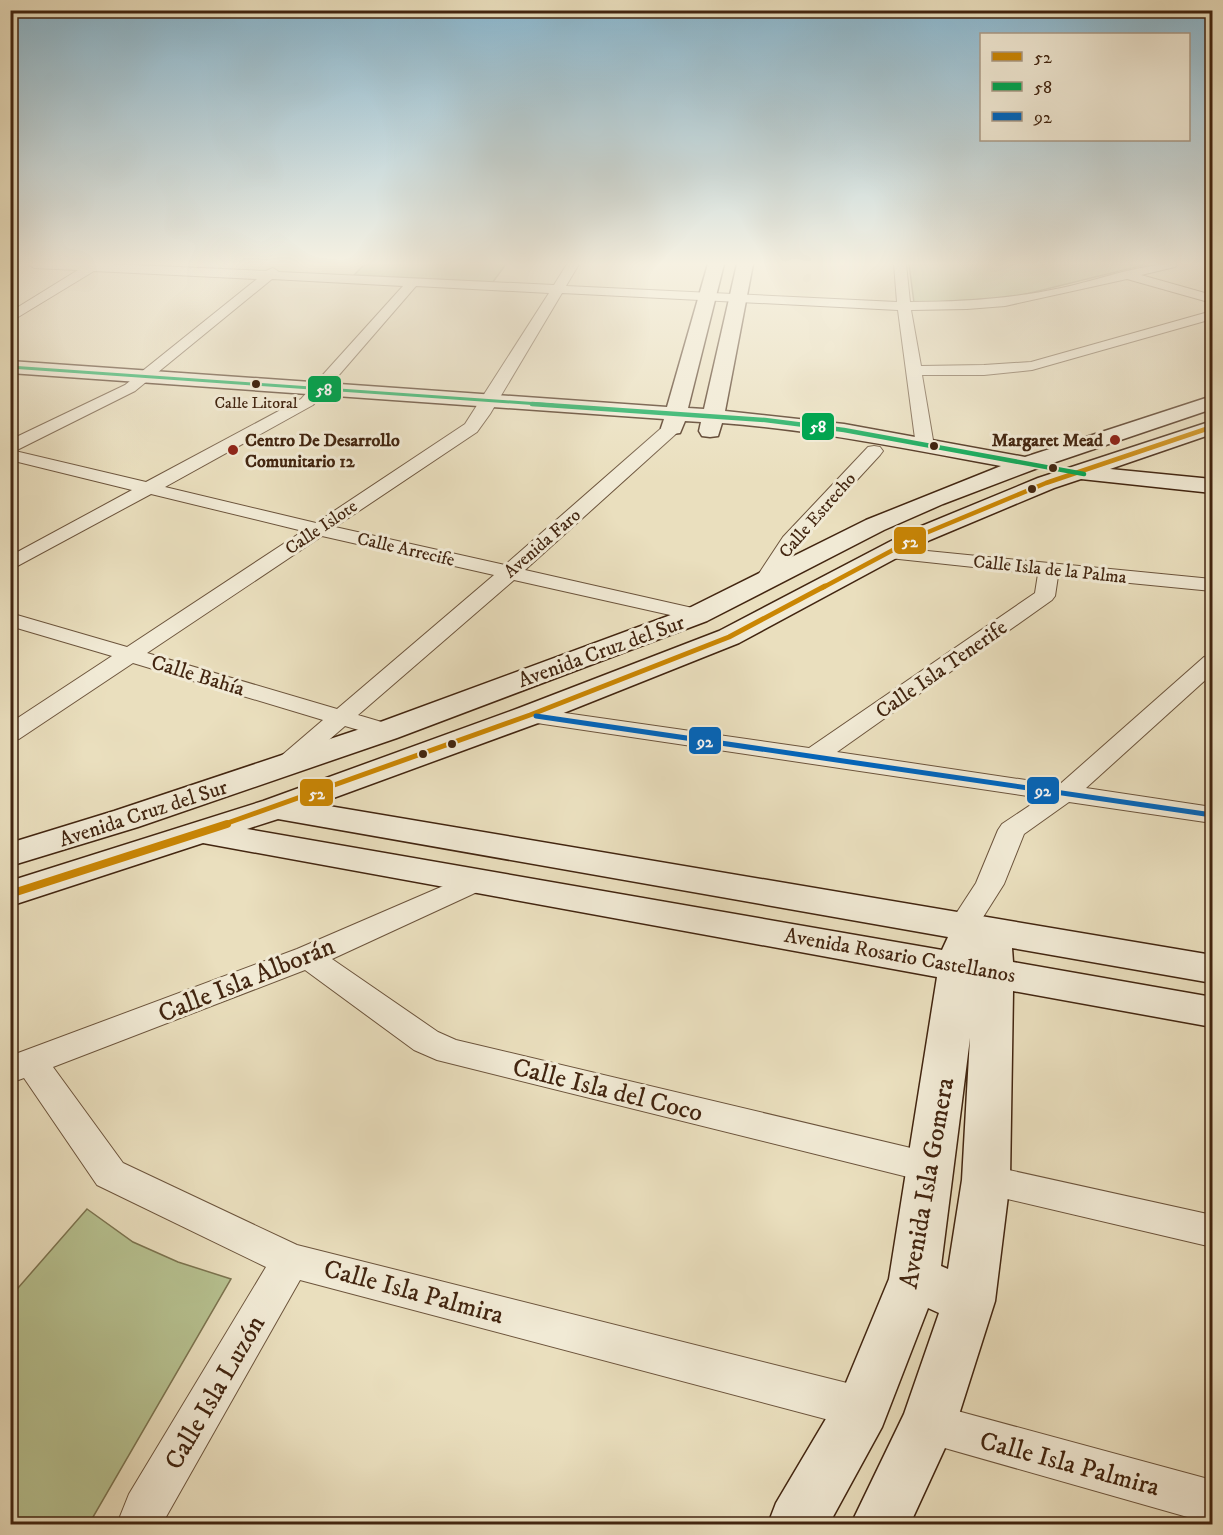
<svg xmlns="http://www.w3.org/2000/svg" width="1223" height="1535" viewBox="0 0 1223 1535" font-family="'IM FELL DW Pica',serif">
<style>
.green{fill:#b7c291;stroke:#7c7450;stroke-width:1.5}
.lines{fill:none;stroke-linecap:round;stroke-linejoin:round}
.street-casing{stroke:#6c543c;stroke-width:2}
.secondary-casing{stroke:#422510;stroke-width:3}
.street{fill:#f1ead5;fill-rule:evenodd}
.secondary{fill:#f1ead5;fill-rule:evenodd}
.bus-1-far2-casing{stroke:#f1ead5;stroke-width:8}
.bus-1-far1-casing{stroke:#f1ead5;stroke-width:10}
.bus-1-casing{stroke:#f1ead5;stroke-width:12}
.bus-2-far1-casing{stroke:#f1ead5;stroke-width:5}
.bus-2-casing{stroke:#f1ead5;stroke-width:8}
.bus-3-casing{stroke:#f1ead5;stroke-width:10}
.bus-1-far2{stroke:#ca8604;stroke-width:4.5}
.bus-1-far1{stroke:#ca8604;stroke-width:5}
.bus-1{stroke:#ca8604;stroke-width:8}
.bus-2-far1{stroke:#00a651;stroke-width:3}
.bus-2{stroke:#00a651;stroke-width:4.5}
.bus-3{stroke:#0065bd;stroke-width:5}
.bus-dot{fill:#422510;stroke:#f1ead5;stroke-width:2}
.poi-dot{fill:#8f2418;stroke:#f1ead5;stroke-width:2}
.labels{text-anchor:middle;stroke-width:6;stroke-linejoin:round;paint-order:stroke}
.far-bus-label{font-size:16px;fill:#422510;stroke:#f1ead5}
.far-poi-label{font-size:18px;font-weight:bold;fill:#422510;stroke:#f1ead5;text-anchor:start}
.far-street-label{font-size:18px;fill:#422510;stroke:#f1ead5}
.street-label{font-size:21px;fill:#422510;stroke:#f1ead5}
.near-street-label{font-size:26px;fill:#422510;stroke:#f1ead5}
.line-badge{stroke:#f1ead5;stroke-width:2}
.badge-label{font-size:16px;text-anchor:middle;font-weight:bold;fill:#fff}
</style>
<rect width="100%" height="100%" fill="#eadfbe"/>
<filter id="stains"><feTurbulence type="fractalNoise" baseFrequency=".00333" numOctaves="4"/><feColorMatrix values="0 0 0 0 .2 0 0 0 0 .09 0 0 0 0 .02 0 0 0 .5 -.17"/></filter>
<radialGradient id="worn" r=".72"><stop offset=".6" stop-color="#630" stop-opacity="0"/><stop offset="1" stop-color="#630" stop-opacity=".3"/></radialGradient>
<g class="green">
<polygon points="365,264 506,264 493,282 354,275"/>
<polygon points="909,264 1148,264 1010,298 914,303"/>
<polygon points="87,1209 133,1242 178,1262 231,1279 89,1524 11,1524 11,1296"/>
</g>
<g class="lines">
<defs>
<g id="street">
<path d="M 28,264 L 111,264 L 266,271 L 273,268 L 279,272 L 554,285 L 567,264 L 579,264 L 566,286 L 897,302 L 894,264 L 906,264 L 910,302 C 962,302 1010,299 1061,288 C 1099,280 1138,264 1177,264 L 1175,267 L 1141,275 L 1212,295 L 1212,303 L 1127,279 L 1005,306 L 967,309 L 911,310 L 921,366 L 984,365 L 1031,362 L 1212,311 L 1212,319 L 1032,370 L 984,375 L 922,375 L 934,446 L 931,450 L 919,450 L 916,446 L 898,310 L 562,293 L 490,414 L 477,432 L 335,527 L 505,565 L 666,424 L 672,423 L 680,428 L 678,432 L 525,570 L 697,609 L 705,610 L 708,615 L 705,620 L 697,621 L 514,580 L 358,715 L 395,726 L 398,731 L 395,736 L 386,738 L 345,726 L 292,772 L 283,775 L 274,772 L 270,767 L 274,762 L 323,720 L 133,663 L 19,739 L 10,741 L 10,723 L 112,656 L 10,626 L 10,613 L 127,647 L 303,531 L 151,494 L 10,570 L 10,556 L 132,490 L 10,460 L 10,440 L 125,385 L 257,279 L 94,271 L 10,322 L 10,312 L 78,270 L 34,268 ZM 272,279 L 403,286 L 301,399 L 146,482 L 15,451 L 135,391 ZM 416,286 L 549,293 L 465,424 L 316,523 L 165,487 L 313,405 ZM 322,536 L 494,575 L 337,709 L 147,653 Z"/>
<polygon points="874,446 880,447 883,451 880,455 798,544 771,585 764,587 757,585 754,581 783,537 868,447"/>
<polygon points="887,547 1212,579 1212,591 1058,576 1055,596 1052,600 837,752 1059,785 1204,657 1212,655 1212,674 1086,788 1212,807 1212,823 1069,802 1024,834 1004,884 973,933 963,936 953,933 948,926 976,883 998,830 1002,824 1041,798 530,722 521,720 518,715 521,710 530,708 809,748 1035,593 1038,574 880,557 877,553 880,549"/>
<polygon points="478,871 488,873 492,880 488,887 332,959 438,1032 456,1040 932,1153 945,1157 950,1168 945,1179 932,1183 437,1060 414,1050 305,970 53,1067 123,1163 297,1245 863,1387 878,1393 884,1408 878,1423 863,1429 300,1280 162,1524 117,1524 129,1494 266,1267 97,1185 24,1078 10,1083 10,1056 297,949"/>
<polygon points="986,1165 1212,1215 1212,1247 973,1191 968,1180 973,1169"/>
<polygon points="928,1403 1212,1480 1212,1524 913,1439 907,1424 913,1409"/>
</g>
<g id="secondary">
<path d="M 708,264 L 724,264 L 688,408 L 704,409 L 737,264 L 753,264 L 725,411 L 844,424 L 1025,457 L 1212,396 L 1212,409 L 1035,469 L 943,504 L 884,530 L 707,621 L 397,738 L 138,827 L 10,866 L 10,843 L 114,811 L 375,724 L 687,609 L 866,520 L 1001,466 C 908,449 816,430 722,423 L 718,436 L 710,437 L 702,436 L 699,431 L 701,422 L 685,421 L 680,433 L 672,434 L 664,433 L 661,428 L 664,419 L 10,373 L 10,361 L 667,407 Z"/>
<path d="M 1212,421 L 1212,434 L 1110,469 L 1212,479 L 1212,493 L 1081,479 L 1054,488 L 930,540 L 739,643 L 541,722 L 317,804 L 1212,955 L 1212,983 L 1012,948 L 1013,962 L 1212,997 L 1212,1027 L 1013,991 L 1010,1180 L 995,1301 L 956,1424 L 910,1524 L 851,1524 L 904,1414 L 939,1313 L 928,1308 L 882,1427 L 829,1524 L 768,1524 L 776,1503 L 843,1390 L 889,1279 L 937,977 L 203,843 L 10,906 L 10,881 L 263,801 L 519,708 L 719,631 L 912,530 L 1038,478 ZM 278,819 L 948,937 L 942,950 L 247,829 ZM 970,1038 L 962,1180 L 948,1269 L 941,1266 Z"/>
</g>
</defs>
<use href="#street" class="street-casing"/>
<use href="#secondary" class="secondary-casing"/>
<use href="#street" class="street"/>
<use href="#secondary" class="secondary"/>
<defs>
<polyline id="bus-1-far2" points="822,588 921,535 1046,483 1212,427"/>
<polyline id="bus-1-far1" points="222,825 530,715 729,637 825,586"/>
<polyline id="bus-1" points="10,894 227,824"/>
<polyline id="bus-2-far1" points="10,367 553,405"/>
<polyline id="bus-2" points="532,404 765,420 844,430 1084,474"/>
<polyline id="bus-3" points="536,716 1212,815"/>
</defs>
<use href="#bus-1-far2" class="bus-1-far2-casing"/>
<use href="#bus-1-far1" class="bus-1-far1-casing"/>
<use href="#bus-1" class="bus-1-casing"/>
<use href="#bus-2-far1" class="bus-2-far1-casing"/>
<use href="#bus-2" class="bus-2-casing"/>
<use href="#bus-3" class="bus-3-casing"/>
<use href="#bus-1-far2" class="bus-1-far2"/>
<use href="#bus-1-far1" class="bus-1-far1"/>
<use href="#bus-1" class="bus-1"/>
<use href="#bus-2-far1" class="bus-2-far1"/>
<use href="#bus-2" class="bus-2"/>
<use href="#bus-3" class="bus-3"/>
</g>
<linearGradient id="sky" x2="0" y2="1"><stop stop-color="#88b8d2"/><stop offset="0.55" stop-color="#f6f1e2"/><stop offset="1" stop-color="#f6f1e2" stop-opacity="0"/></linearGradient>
<rect width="1223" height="479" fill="url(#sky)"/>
<g class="bus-dot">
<circle cx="256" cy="384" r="5"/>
<circle cx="934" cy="446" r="5"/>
<circle cx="1053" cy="468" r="5"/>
<circle cx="1032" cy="489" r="5"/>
<circle cx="452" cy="744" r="5"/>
<circle cx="423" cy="754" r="5"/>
</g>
<g class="poi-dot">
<circle cx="1115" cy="440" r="6"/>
<circle cx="233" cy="450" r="6"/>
</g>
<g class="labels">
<g class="far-bus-label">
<text x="256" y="408">Calle Litoral</text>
</g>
<g class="far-poi-label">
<text x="245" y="446">Centro De Desarrollo<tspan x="245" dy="21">Comunitario 12</tspan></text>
<text x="1103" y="446" text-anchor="end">Margaret Mead</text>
</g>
<g class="far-street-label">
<text transform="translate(817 515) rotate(-49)" y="6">Calle Estrecho</text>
<text transform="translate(321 527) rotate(-34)" y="6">Calle Islote</text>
<text transform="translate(542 543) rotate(-41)" y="6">Avenida Faro</text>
<text transform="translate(406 549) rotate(13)" y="6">Calle Arrecife</text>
<text transform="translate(1050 569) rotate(6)" y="6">Calle Isla de la Palma</text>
</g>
<g class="street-label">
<text transform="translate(601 651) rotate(-20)" y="7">Avenida Cruz del Sur</text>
<text transform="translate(941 669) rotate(-35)" y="7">Calle Isla Tenerife</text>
<text transform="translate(198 675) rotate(17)" y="7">Calle Bahía</text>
<text transform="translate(143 813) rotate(-18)" y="7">Avenida Cruz del Sur</text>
<text transform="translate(900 955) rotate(10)" y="7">Avenida Rosario Castellanos</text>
</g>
<g class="near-street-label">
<text transform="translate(246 979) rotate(-22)" y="9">Calle Isla Alborán</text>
<text transform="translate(608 1089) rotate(14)" y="9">Calle Isla del Coco</text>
<text transform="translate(926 1183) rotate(-80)" y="9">Avenida Isla Gomera</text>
<text transform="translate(414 1291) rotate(15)" y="9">Calle Isla Palmira</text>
<text transform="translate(214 1392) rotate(-60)" y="9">Calle Isla Luzón</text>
<text transform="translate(1070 1463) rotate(15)" y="9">Calle Isla Palmira</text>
</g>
</g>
<g class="line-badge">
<rect x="307" y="375" width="35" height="28" rx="6" fill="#00a651"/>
<rect x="801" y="412" width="34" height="29" rx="6" fill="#00a651"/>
<rect x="893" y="526" width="34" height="29" rx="6" fill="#ca8604"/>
<rect x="688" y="726" width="34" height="29" rx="6" fill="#0065bd"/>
<rect x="1026" y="776" width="34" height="29" rx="6" fill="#0065bd"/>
<rect x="299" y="778" width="35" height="29" rx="6" fill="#ca8604"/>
</g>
<g class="badge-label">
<text x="324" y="395">58</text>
<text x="818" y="432">58</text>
<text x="910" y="547">52</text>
<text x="705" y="747">92</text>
<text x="1043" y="796">92</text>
<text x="317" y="799">52</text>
</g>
<rect width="1223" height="1535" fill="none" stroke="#eadfbe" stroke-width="36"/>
<rect x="12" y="12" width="1199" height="1511" fill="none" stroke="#422510" stroke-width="3"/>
<rect x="18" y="18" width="1187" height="1499" fill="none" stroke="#422510" stroke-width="1.5"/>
<rect x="980" y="33" width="210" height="108" fill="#f1ead5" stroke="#ab9b86" stroke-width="1.5"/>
<rect x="992" y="52" width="30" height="9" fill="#ca8604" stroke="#ab9b86" stroke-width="1.5"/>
<text x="1034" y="63" font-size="18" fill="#422510">52</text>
<rect x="992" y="82" width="30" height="9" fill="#00a651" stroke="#ab9b86" stroke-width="1.5"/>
<text x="1034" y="93" font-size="18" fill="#422510">58</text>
<rect x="992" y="112" width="30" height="9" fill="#0065bd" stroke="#ab9b86" stroke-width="1.5"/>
<text x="1034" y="123" font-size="18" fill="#422510">92</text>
<rect width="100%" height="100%" filter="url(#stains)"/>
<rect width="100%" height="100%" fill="url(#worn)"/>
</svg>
